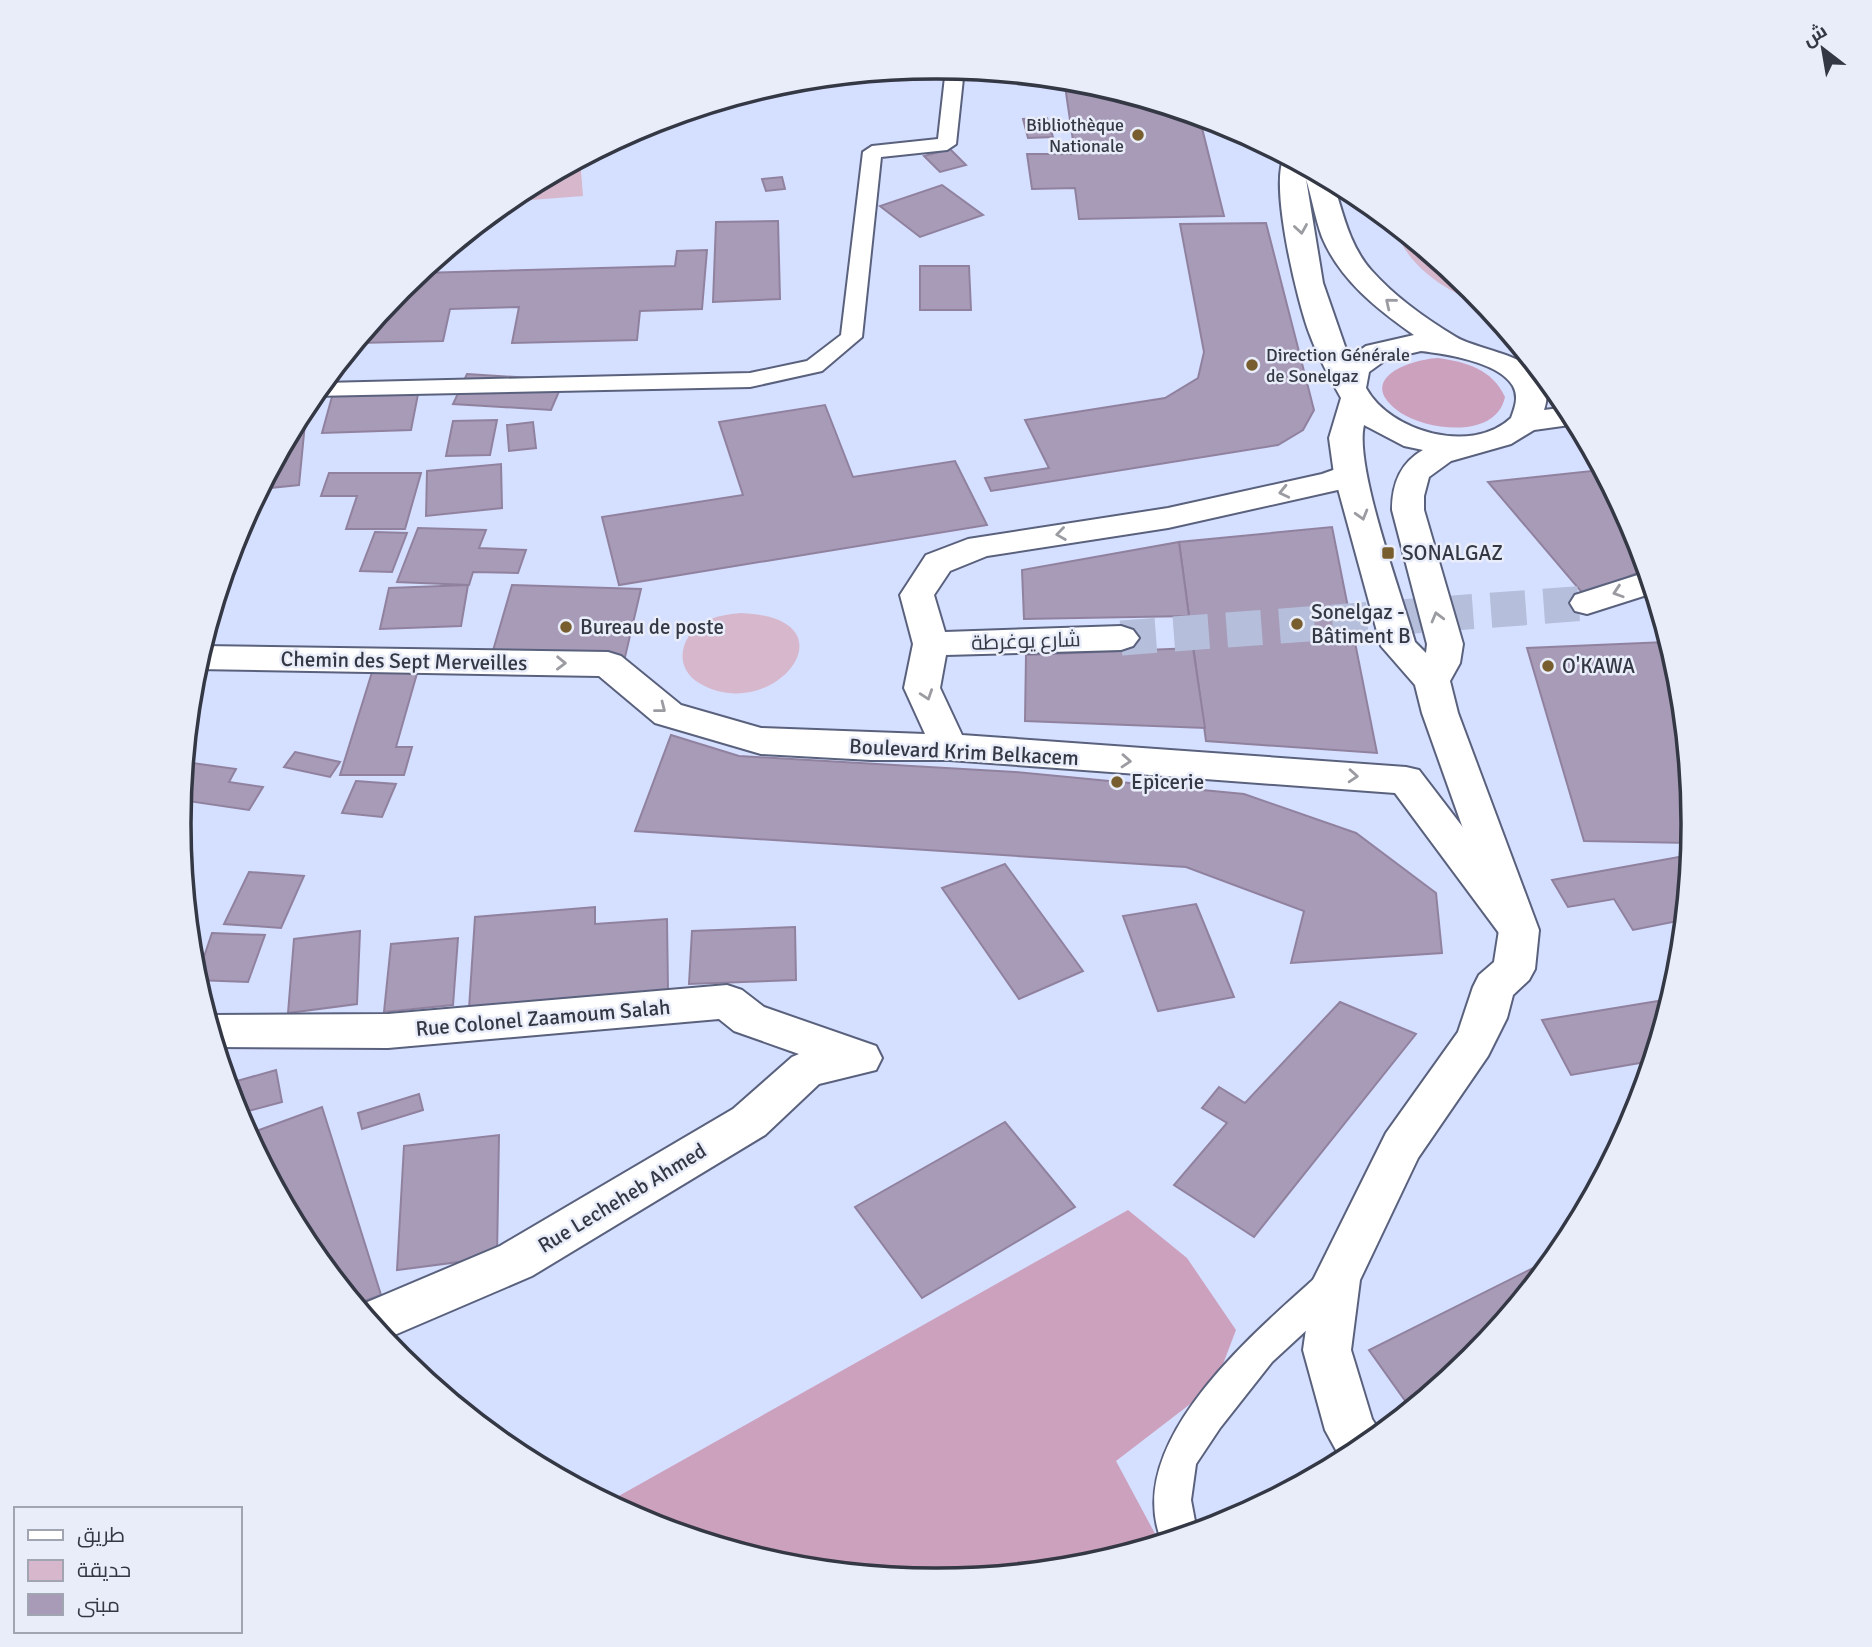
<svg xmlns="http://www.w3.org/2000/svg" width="1872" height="1647" viewBox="0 0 1872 1647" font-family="Signika,Cairo,sans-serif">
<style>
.green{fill:#d6b7cb}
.forest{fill:#cca1bd}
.building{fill:#a89bb8;stroke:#90829f;stroke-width:2}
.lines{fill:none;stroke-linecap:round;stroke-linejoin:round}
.minor-tunnel{stroke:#b5beda;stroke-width:35;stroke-dasharray:35 18;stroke-linecap:butt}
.service-casing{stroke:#59617d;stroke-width:4}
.minor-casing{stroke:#59617d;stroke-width:4}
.secondary-casing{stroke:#59617d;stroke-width:4}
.service{fill:#fff;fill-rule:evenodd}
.minor{fill:#fff;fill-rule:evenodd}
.secondary{fill:#fff;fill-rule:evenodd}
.oneway{stroke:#9a9ca2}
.poi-dot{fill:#785e2f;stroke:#e9edfa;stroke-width:2.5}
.labels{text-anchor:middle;stroke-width:5;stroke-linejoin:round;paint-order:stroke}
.far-poi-label{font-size:18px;fill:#343845;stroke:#e9edfa;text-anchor:end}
.poi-label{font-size:21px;fill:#343845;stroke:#e9edfa;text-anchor:start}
.street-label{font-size:21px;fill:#343845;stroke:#e9edfa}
.rim{fill:none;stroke:#343845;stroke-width:3.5}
</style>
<rect width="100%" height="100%" fill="#d5dfff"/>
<g class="green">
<polygon points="580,159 583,196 506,202"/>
<path d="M 1396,226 L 1472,289 L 1487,307 C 1451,294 1403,266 1396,226 Z"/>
<path d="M 741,613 C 860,618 772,727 699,683 C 673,667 680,636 704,622 C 715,616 729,614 741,613 Z"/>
</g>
<g class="forest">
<path d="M 1438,358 C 1466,362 1492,369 1505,397 C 1496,439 1429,431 1401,413 C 1354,381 1406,360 1438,358 Z"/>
<polygon points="1128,1210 1187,1258 1236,1330 1215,1385 1116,1461 1160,1543 1083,1566 936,1580 788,1566 646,1523 608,1502"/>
</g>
<g class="building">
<polygon points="1064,79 1084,81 1199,116 1224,216 1079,219 1075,188 1032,189 1027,154 1075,154"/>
<polygon points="1047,118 1053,137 1028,138 1023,119"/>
<polygon points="950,149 966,165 940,172 924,156"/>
<polygon points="782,177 785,189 766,191 762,179"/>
<polygon points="942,185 983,215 920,237 880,206"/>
<polygon points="778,221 780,299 713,302 716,222"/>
<polygon points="1266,223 1314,410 1303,430 1278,445 991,491 985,478 1049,468 1025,420 1165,398 1198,378 1204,352 1180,224"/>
<polygon points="707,250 702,309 640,311 637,340 512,343 519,307 450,309 443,341 359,343 401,288 420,273 675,266 677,251"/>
<polygon points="920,266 969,266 971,310 920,310"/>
<polygon points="467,374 564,380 551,410 453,404"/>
<polygon points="419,389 411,430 322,433 333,393"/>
<polygon points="825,405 853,477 955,461 987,525 619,585 602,517 743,495 719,422"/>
<polygon points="306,413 299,485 260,489 301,414"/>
<polygon points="497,420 490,455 446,456 453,421"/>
<polygon points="533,422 536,448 509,451 507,425"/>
<polygon points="501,464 502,508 426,516 427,471"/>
<polygon points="1601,470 1636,534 1646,569 1585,596 1488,482"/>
<polygon points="329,473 421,473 405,529 346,529 357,496 321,496"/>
<polygon points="1332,527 1377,753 1206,741 1179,542"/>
<polygon points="418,528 486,530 479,548 526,550 518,573 473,572 469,585 397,582"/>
<polygon points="375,532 407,533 392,572 360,571"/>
<polygon points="1179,542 1189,616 1024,619 1022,570"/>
<polygon points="468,585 461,626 380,629 389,588"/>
<polygon points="512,585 641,589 625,657 492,654"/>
<polygon points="1666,642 1679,682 1693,824 1691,843 1584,841 1527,648"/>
<polygon points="1193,648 1205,728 1025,721 1026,655"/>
<polygon points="373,669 418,670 396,747 412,747 404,775 340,775"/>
<polygon points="671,735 739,756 1015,772 1244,794 1356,833 1436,893 1442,953 1291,963 1304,911 1186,867 635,831"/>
<polygon points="295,752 340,762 330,777 284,767"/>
<polygon points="185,762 236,769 229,782 263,787 249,810 181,800"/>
<polygon points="356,781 396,784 382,817 342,813"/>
<polygon points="1690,855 1683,920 1633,930 1614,899 1568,907 1552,880"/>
<polygon points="1005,864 1083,971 1019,999 942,888"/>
<polygon points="249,872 304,876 281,928 224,924"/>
<polygon points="1196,904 1234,997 1158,1011 1123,916"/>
<polygon points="595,907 595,924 667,919 668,991 469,1009 475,917"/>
<polygon points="795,927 796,980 689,984 692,931"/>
<polygon points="360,931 357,1004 288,1013 294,939"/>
<polygon points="212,933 265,935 248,982 196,980"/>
<polygon points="458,938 453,1005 384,1012 391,944"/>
<polygon points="1670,999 1651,1061 1571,1075 1542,1020"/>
<polygon points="1340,1002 1416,1034 1254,1237 1174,1185 1227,1123 1202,1108 1219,1087 1245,1103"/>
<polygon points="276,1070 282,1102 237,1114 230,1083"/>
<polygon points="419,1094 423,1110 362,1129 358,1113"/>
<polygon points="322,1107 381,1295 356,1304 306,1244 248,1134"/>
<polygon points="1005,1122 1075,1207 922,1298 855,1207"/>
<polygon points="499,1135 497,1257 397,1270 404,1146"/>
<polygon points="1555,1257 1471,1359 1411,1409 1369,1350"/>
</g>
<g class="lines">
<polyline class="minor-tunnel" points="1121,638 1587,603"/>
<defs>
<g id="service">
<polygon points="946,68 964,69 956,144 947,150 881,157 862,337 822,371 750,387 313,396 323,383 750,373 807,361 841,335 863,152 872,146 938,139"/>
<path d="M 1337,1265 L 1349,1269 L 1354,1280 L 1349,1291 L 1272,1362 L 1220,1428 L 1196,1464 L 1191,1500 L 1197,1532 L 1162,1542 C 1120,1441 1259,1329 1325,1269 Z"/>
</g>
<g id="minor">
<polygon points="1350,464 1361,467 1366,474 1361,481 1342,489 1168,528 987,556 950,571 934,595 945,632 1121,626 1133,630 1139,638 1133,646 1121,650 946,655 940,688 962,735 1406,767 1419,770 1527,911 1533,922 1527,933 1513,937 1499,933 1395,793 949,760 871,760 761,754 655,723 599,676 196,669 203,646 608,652 621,656 681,705 761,728 925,734 904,688 913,644 900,595 926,555 968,539 1168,508 1322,474"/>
<polygon points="1647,572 1653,593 1587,614 1575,611 1570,603 1575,595"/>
<polygon points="727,985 742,990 764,1007 876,1046 882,1058 876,1070 819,1084 765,1135 532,1276 385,1339 358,1306 500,1246 733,1109 792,1057 799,1054 734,1031 719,1019 388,1048 217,1047 207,1015 388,1014"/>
</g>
<path id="secondary" d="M 1285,156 L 1333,182 C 1343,213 1349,245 1371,270 C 1394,296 1426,319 1456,337 C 1481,353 1562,356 1544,410 L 1568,407 L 1577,424 L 1534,430 L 1511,444 L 1451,461 L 1429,477 L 1424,496 L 1424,510 L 1463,644 L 1460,663 L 1450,681 L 1458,713 L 1539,930 L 1535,969 L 1529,980 L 1513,995 L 1507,1018 L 1488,1056 L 1418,1158 L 1360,1280 L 1351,1350 L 1372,1419 L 1381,1433 L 1342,1461 L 1325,1430 L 1303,1350 L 1313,1280 L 1386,1133 L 1458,1032 L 1473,987 L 1479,975 L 1494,962 L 1499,930 L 1422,713 L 1415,685 L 1381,646 L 1334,474 L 1329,438 L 1341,398 C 1330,378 1318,357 1310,335 C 1298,305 1268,181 1285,156 ZM 1306,179 C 1312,198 1315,218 1322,237 C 1340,280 1377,309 1414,335 L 1366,346 L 1349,358 L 1323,283 ZM 1421,351 C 1446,354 1499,362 1513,386 C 1519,397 1515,407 1511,418 C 1472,455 1390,432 1366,388 L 1369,372 L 1387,359 ZM 1364,425 L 1404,446 L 1423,450 C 1400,463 1392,484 1392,510 L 1427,644 L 1426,653 L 1415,642 C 1402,595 1354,467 1364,425 Z"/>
</defs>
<use href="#service" class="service-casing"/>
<use href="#minor" class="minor-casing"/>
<use href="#secondary" class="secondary-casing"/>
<use href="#service" class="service"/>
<use href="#minor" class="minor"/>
<use href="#secondary" class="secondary"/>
</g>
<defs><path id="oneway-chevron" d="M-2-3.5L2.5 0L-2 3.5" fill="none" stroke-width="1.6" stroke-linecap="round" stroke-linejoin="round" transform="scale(1.75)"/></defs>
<g class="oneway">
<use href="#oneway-chevron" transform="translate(1301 229) rotate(81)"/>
<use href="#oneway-chevron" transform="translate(1390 303) rotate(-141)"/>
<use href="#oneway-chevron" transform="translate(1284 492) rotate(167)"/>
<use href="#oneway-chevron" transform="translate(1362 515) rotate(74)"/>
<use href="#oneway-chevron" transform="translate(1061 534) rotate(172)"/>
<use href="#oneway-chevron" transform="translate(1618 592) rotate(162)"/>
<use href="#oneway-chevron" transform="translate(1437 617) rotate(-105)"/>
<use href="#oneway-chevron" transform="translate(561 663) rotate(1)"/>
<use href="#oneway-chevron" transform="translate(927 695) rotate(71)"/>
<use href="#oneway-chevron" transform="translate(661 708) rotate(38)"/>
<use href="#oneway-chevron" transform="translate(1126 761) rotate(4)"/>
<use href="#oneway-chevron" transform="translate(1353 776) rotate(4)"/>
</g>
<g class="poi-dot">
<circle cx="1138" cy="135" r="7"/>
<circle cx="1252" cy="365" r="7"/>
<rect x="1381" y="546" width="14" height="14" rx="3.5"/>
<circle cx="1297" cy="624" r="7"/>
<circle cx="566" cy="627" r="7"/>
<circle cx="1548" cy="666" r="7"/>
<circle cx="1117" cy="782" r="7"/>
</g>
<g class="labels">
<g class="far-poi-label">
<text x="1124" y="131">Bibliothèque<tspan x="1124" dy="21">Nationale</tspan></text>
<text x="1266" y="361" text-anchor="start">Direction Générale<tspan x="1266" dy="21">de Sonelgaz</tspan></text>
</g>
<g class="poi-label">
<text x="1402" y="560">SONALGAZ</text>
<text x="1311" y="619">Sonelgaz -<tspan x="1311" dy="24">Bâtiment B</tspan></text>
<text x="580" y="634">Bureau de poste</text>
<text x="1562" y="673">O'KAWA</text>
<text x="1131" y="789">Epicerie</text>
</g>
<g class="street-label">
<text transform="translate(1026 641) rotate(-2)" y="7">شارع يوغرطة</text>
<text transform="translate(404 661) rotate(1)" y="7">Chemin des Sept Merveilles</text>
<text transform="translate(964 752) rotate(3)" y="7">Boulevard Krim Belkacem</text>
<text transform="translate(543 1018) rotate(-5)" y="7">Rue Colonel Zaamoum Salah</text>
<text transform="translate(622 1198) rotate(-31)" y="7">Rue Lecheheb Ahmed</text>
</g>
</g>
<path d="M0 0H1872V1647H0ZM935 79H937A744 744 0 0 1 1681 823V824A744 744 0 0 1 937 1568H935A744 744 0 0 1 191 824V823A744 744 0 0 1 935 79Z" fill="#e9edfa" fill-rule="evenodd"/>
<path class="rim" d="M935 79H937A744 744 0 0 1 1681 823V824A744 744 0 0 1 937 1568H935A744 744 0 0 1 191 824V823A744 744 0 0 1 935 79Z"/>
<rect x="14" y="1507" width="228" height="126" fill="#e9edfa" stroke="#a1a5b2" stroke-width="2"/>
<rect x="28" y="1530" width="35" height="10" fill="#ffffff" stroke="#a1a5b2" stroke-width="2"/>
<text x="77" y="1542" font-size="21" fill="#343845">طريق</text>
<rect x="28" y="1560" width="35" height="21" fill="#d6b7cb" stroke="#a1a5b2" stroke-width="2"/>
<text x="77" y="1577" font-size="21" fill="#343845">حديقة</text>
<rect x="28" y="1594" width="35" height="21" fill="#a89bb8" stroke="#a1a5b2" stroke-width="2"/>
<text x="77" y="1612" font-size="21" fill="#343845">مبنى</text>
<g transform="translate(1823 49) rotate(329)" stroke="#e9edfa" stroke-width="5" paint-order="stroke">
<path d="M0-5L12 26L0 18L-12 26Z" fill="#343845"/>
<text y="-10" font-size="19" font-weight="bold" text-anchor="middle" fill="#343845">ش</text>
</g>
</svg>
